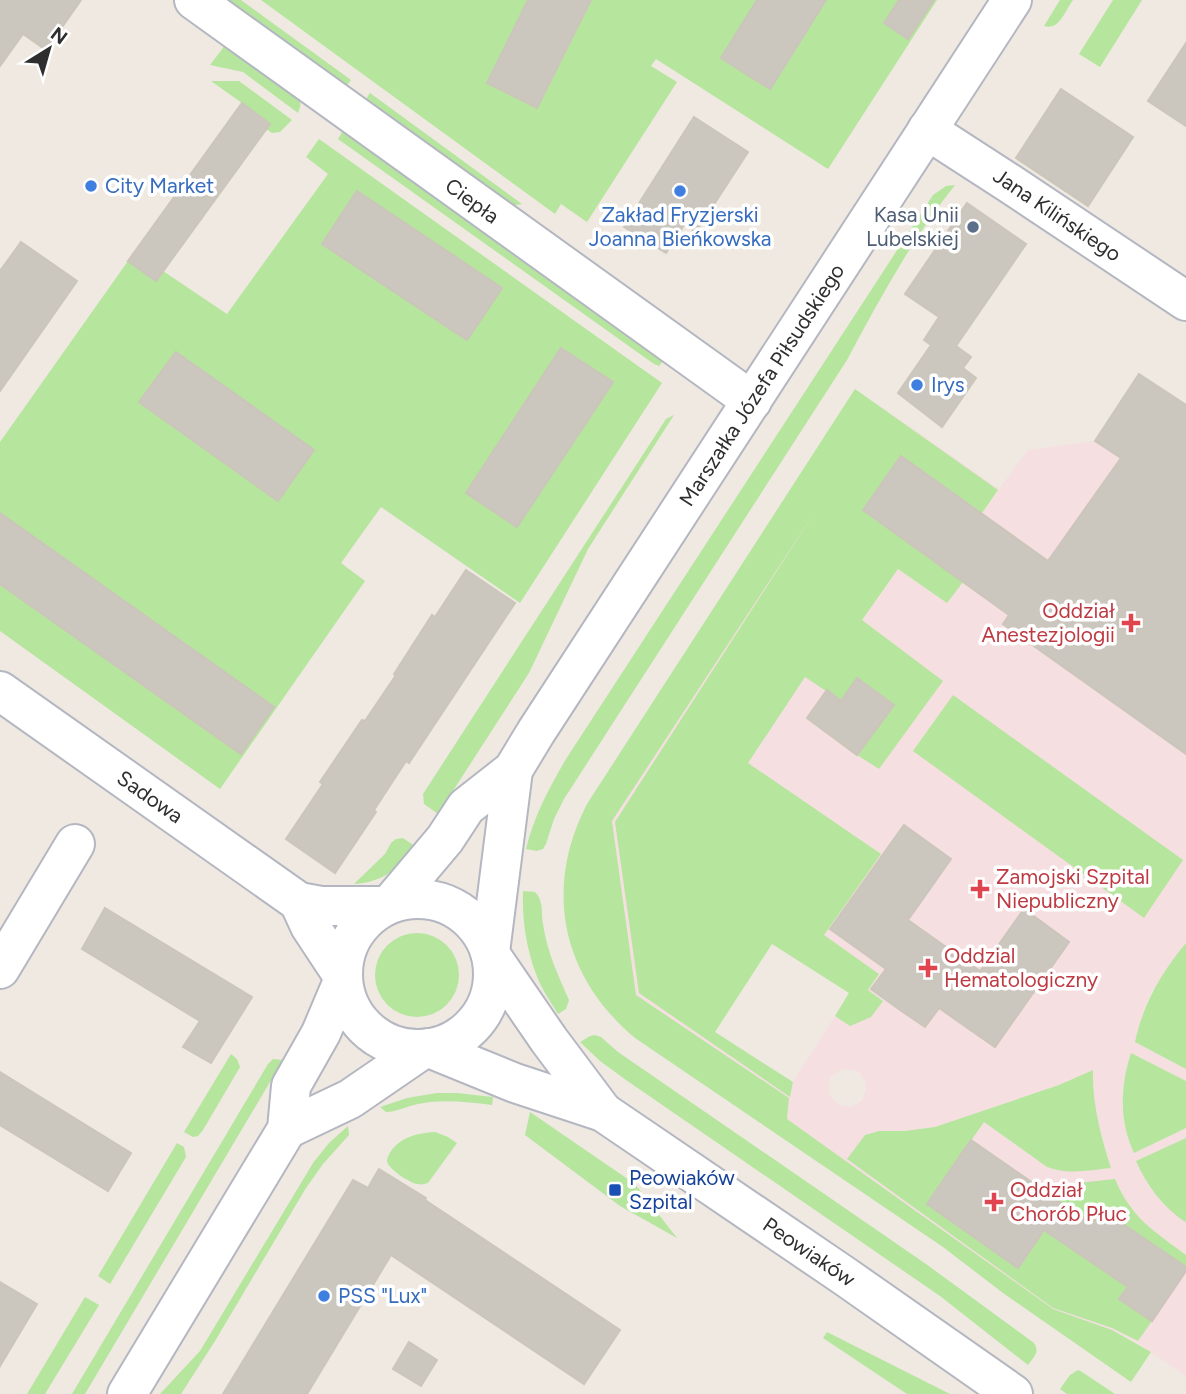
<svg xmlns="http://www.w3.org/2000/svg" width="1186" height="1394" viewBox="0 0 1186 1394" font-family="Figtree,sans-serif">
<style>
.medical{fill:#f5dfe0;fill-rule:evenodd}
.green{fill:#b6e59e}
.building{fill:#cbc7bf;stroke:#cbc5ba;stroke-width:2}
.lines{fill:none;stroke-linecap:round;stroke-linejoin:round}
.minor-casing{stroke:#b4b7c1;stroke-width:42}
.tertiary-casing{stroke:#b4b7c1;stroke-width:42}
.secondary-casing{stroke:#b4b7c1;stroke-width:42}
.minor{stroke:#fff;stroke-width:38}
.tertiary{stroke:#fff;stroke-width:38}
.secondary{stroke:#fff;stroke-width:38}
.shop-dot{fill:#3f7fe0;stroke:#fff;stroke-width:2.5}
.service-dot{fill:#5c6f8a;stroke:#fff;stroke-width:2.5}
.health-dot{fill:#e0444e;stroke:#fff;stroke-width:2.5}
.transit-dot{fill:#1a4fb4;stroke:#fff;stroke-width:2.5}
.labels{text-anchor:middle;stroke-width:7;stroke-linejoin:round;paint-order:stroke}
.shop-label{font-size:21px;fill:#366cbe;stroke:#fff;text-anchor:start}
.street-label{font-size:21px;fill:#2e2e2e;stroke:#fff}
.service-label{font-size:21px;fill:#4e5e75;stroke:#fff;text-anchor:end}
.health-label{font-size:21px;fill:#be3a42;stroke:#fff;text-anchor:start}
.transit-label{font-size:21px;fill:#164399;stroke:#fff;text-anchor:start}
</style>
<rect width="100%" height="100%" fill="#efe9e1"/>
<path class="medical" d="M 1139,374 L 1186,405 L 1186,943 L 1175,957 L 1152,991 L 1144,1008 L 1135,1042 L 1186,1069 L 1186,1081 L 1131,1053 L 1127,1067 L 1122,1094 L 1123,1112 L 1124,1126 L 1134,1153 L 1186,1128 L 1186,1138 L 1136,1161 L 1151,1189 L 1164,1205 L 1185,1221 L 1186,1220 L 1186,1255 L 1149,1228 L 1129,1206 L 1115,1179 L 1062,1204 L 1018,1268 L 927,1204 L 984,1122 L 1047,1167 L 1056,1170 L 1067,1171 L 1111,1168 L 1094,1106 L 1092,1070 L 1059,1085 L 935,1127 L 905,1131 L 879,1131 L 865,1135 L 848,1159 L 1112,1328 L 1138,1341 L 1119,1299 L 1127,1287 L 1074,1251 L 1102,1210 L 1186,1267 L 1186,1376 L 1138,1343 L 1112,1330 L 1053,1309 L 787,1119 L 789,1098 L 636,995 L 612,821 L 882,407 L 999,489 L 1028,450 L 1095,441 ZM 883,408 L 998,491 L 981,513 L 902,456 L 863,510 L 962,582 L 947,603 L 898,569 L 862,620 L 942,682 L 879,769 L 857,754 L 857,678 L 827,690 L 805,676 L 747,763 L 824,935 L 879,974 L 868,990 L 883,1001 L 850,1026 L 835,1016 L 793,1082 L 790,1096 L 639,993 ZM 841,1069 L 853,1070 L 859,1072 L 866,1083 L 866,1089 L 862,1101 L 851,1107 L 839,1105 L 830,1096 L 828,1090 L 830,1078 Z"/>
<g class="green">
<polygon points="223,0 241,0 351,80 345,88"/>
<polygon points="261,0 937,0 828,169 656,59 651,66 677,82 587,222 561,204 555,214"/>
<path d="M 1060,0 L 1073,0 C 1065,11 1059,31 1044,26 Z"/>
<polygon points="1113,0 1142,0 1100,67 1079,54"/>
<path d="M 226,44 L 296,95 C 302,102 301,105 298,113 L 243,72 L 210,65 Z"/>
<polygon points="211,81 239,81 292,120 280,132 272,133 266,129 270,123"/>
<polygon points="370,93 522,204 510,206 364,102"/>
<polygon points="344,129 663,361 659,366 654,364 338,139"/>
<polygon points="319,139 662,383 520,603 381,507 341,563 365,581 220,789 0,631 0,442 128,261 156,281 163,271 227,314 328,174 306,157"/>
<path d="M 955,185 C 912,239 879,300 847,360 L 564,799 L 554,819 L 546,844 L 543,849 L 537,851 L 526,849 C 534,816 549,788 566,759 L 933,195 L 946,186 Z"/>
<path d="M 855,389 L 998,490 L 982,513 L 902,456 L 863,510 L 963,582 L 947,603 L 898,569 L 862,620 L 943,681 L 879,769 L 857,755 L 857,679 L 841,701 L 805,677 L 748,763 L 881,854 L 824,935 L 879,974 L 868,990 L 883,1001 L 871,1017 L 850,1026 L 835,1016 L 849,993 L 772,944 L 715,1032 L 793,1082 L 790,1097 L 639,993 L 615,822 L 820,504 L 612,821 L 636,995 L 789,1098 L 787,1119 L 1053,1309 L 1112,1330 L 1151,1352 L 1131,1382 L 1003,1293 L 943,1247 L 635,1038 C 562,977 543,889 587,804 Z"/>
<polygon points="674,415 588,549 529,673 438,814 424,804 423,794 666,419"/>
<polygon points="953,695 1183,860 1144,918 913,751"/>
<path d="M 403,838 L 416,847 C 397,868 385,882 354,884 L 385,854 L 391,843 L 396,839 Z"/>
<path d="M 523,891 L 535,892 C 544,901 541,913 543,924 C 547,952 558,975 569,1000 L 566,1009 L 558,1014 C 550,1001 541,988 536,974 C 526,947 522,919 523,891 Z"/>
<circle cx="417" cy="975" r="42"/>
<path d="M 1186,943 L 1186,1069 L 1135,1042 C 1143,1004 1161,973 1186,943 Z"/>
<path d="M 595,1035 L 601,1037 L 618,1052 L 926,1264 L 1034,1343 C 1040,1352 1034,1357 1028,1365 L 940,1296 L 626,1080 L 600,1061 L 580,1042 L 590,1036 Z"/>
<path d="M 1131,1053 L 1186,1081 L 1186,1128 L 1134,1153 C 1119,1121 1120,1087 1131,1053 Z"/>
<polygon points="231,1054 237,1059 240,1067 203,1130 198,1136 193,1137 184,1132"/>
<polygon points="273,1059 283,1060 85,1394 72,1394 268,1064"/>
<path d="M 1093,1070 C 1092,1104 1101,1136 1111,1168 C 1090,1170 1067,1175 1047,1167 L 984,1122 L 927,1204 L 1018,1268 L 1062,1205 L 1052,1197 L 1060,1185 L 1115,1179 C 1132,1219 1153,1230 1186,1255 L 1186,1267 L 1102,1210 L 1074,1250 L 1128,1287 L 1120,1300 L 1152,1321 L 1138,1341 L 1112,1328 L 1053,1308 L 847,1159 L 865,1135 L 879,1131 L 905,1131 L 935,1127 L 1059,1085 Z"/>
<path d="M 437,1093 L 457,1093 L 493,1097 L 492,1105 C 467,1102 443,1099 418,1104 C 407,1106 397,1112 386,1112 L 380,1107 L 407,1098 Z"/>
<polygon points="530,1112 635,1184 677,1238 620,1206 525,1135"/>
<polygon points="348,1126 349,1135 323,1164 306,1188 215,1341 181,1394 160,1394 200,1351 313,1163 329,1143"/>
<path d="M 435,1132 L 448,1137 L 457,1143 L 428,1183 C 424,1184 422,1185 417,1184 C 410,1183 388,1169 387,1161 C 387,1158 389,1154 391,1151 C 401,1137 418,1133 435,1132 Z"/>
<path d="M 1186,1138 L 1186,1220 L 1185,1222 C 1162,1206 1147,1186 1136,1161 Z"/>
<polygon points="177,1143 184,1147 186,1157 110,1284 98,1276"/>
<polygon points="85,1297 99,1305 45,1394 27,1394"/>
<polygon points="827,1332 950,1394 907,1394 823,1338"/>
<polygon points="1078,1370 1082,1372 1115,1394 1067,1394 1060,1389 1070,1375"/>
</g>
<g class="building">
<polygon points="0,0 81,0 46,50 23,34 0,66"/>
<polygon points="528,0 591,0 537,108 487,83"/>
<polygon points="757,0 826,0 770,89 721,58"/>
<polygon points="899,0 934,0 908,39 884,23"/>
<polygon points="1186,43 1186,126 1148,101"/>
<polygon points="1061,89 1133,137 1088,206 1016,158"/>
<polygon points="242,103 270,124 156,281 128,261"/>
<polygon points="694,117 748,152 696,232 684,225 666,253 624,227"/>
<polygon points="357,191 502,288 467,340 322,244"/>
<polygon points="967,203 1026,244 956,346 971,357 963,368 976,378 942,427 898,393 931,345 924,340 939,317 905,294"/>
<polygon points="21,242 77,281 0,391 0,271"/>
<polygon points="561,348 613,382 517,527 466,493"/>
<polygon points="176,352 314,450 278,501 139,402"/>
<polygon points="1139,374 1186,405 1186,754 1003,624 1009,615 863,510 901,456 1048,561 1121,458 1095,441"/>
<polygon points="0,513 274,707 241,754 0,584"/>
<polygon points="466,570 515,603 409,763 406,761 374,810 376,812 335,873 286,839 323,784 320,782 362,720 365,721 396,675 394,674 432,615 435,617"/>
<polygon points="857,678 894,705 857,755 807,718 827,690 841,701"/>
<polygon points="904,825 951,859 908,920 980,971 1024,909 1069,942 995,1047 939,1008 925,1027 900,1010 871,989 886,969 830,929"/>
<polygon points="105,908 252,997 211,1063 183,1047 200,1021 82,949"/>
<polygon points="0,1072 131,1153 108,1191 0,1125"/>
<polygon points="971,1140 1092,1224 1102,1210 1186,1267 1186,1271 1152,1321 1119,1299 1128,1287 1044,1230 1018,1268 927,1204"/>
<polygon points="379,1169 426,1198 425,1200 620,1330 584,1384 391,1255 307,1394 223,1394 353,1180 368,1188"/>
<polygon points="0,1282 37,1304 0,1366"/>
<polygon points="409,1342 437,1360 421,1386 393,1369"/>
</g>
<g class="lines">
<defs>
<g id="minor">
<polyline points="194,0 752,401"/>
<polyline points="0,969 75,844"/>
<polyline points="287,1129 350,1099 423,1049"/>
<polyline points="127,1394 287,1129 291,1086 321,1033 343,981"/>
</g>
<g id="tertiary">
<polyline points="927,130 1009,183 1186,301"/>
<polyline points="391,903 445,839 466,807 513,770 536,732 1012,0"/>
<polyline points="490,952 513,770"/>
</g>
<g id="secondary">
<polyline points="0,691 299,902 321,906 385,906"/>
<circle cx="418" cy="974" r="75"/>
<polyline points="299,902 310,926 343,976"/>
<polyline points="492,957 549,1040 603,1112"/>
<polyline points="429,1048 515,1083 603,1112 843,1275 1013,1394"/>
</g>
</defs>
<use href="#minor" class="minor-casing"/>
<use href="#tertiary" class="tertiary-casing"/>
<use href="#secondary" class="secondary-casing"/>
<use href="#minor" class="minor"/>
<use href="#tertiary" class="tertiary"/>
<use href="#secondary" class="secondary"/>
</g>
<g class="shop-dot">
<circle cx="91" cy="186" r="7"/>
<circle cx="680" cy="191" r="7"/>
<circle cx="917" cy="385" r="7"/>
<circle cx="324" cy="1296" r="7"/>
</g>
<circle class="service-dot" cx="973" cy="227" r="7"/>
<g class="health-dot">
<path d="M1127.5 612.5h7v7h7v7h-7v7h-7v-7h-7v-7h7z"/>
<path d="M976.5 878.5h7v7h7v7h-7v7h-7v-7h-7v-7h7z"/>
<path d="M924.5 957.5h7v7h7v7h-7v7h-7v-7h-7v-7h7z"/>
<path d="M990.5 1191.5h7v7h7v7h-7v7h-7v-7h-7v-7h7z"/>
</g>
<rect class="transit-dot" x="608" y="1183" width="14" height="14" rx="3.5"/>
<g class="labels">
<g class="shop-label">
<text x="105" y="193">City Market</text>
<text x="680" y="222" text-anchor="middle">Zakład Fryzjerski<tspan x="680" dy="24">Joanna Bieńkowska</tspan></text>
<text x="931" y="392">Irys</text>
<text x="338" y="1303">PSS "Lux"</text>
</g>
<g class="street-label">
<text transform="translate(472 201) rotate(36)" y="7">Ciepła</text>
<text transform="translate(1057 215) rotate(34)" y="7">Jana Kilińskiego</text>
<text transform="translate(762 385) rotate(-57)" y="7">Marszałka Józefa Piłsudskiego</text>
<text transform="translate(150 797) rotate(35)" y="7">Sadowa</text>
<text transform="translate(809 1252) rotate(34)" y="7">Peowiaków</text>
</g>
<g class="service-label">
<text x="959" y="222">Kasa Unii<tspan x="959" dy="24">Lubelskiej</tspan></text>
</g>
<g class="health-label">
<text x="1115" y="618" text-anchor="end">Oddział<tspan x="1115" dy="24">Anestezjologii</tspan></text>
<text x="996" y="884">Zamojski Szpital<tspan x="996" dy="24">Niepubliczny</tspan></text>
<text x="944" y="963">Oddzial<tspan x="944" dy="24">Hematologiczny</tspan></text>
<text x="1010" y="1197">Oddział<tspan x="1010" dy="24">Chorób Płuc</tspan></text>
</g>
<g class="transit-label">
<text x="629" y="1185">Peowiaków<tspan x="629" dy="24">Szpital</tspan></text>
</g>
</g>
<g transform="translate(49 49) rotate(37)" stroke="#ffffff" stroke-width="5" paint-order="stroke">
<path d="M0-5L12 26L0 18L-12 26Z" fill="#2e2e2e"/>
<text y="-10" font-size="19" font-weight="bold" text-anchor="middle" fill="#2e2e2e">N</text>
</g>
</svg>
